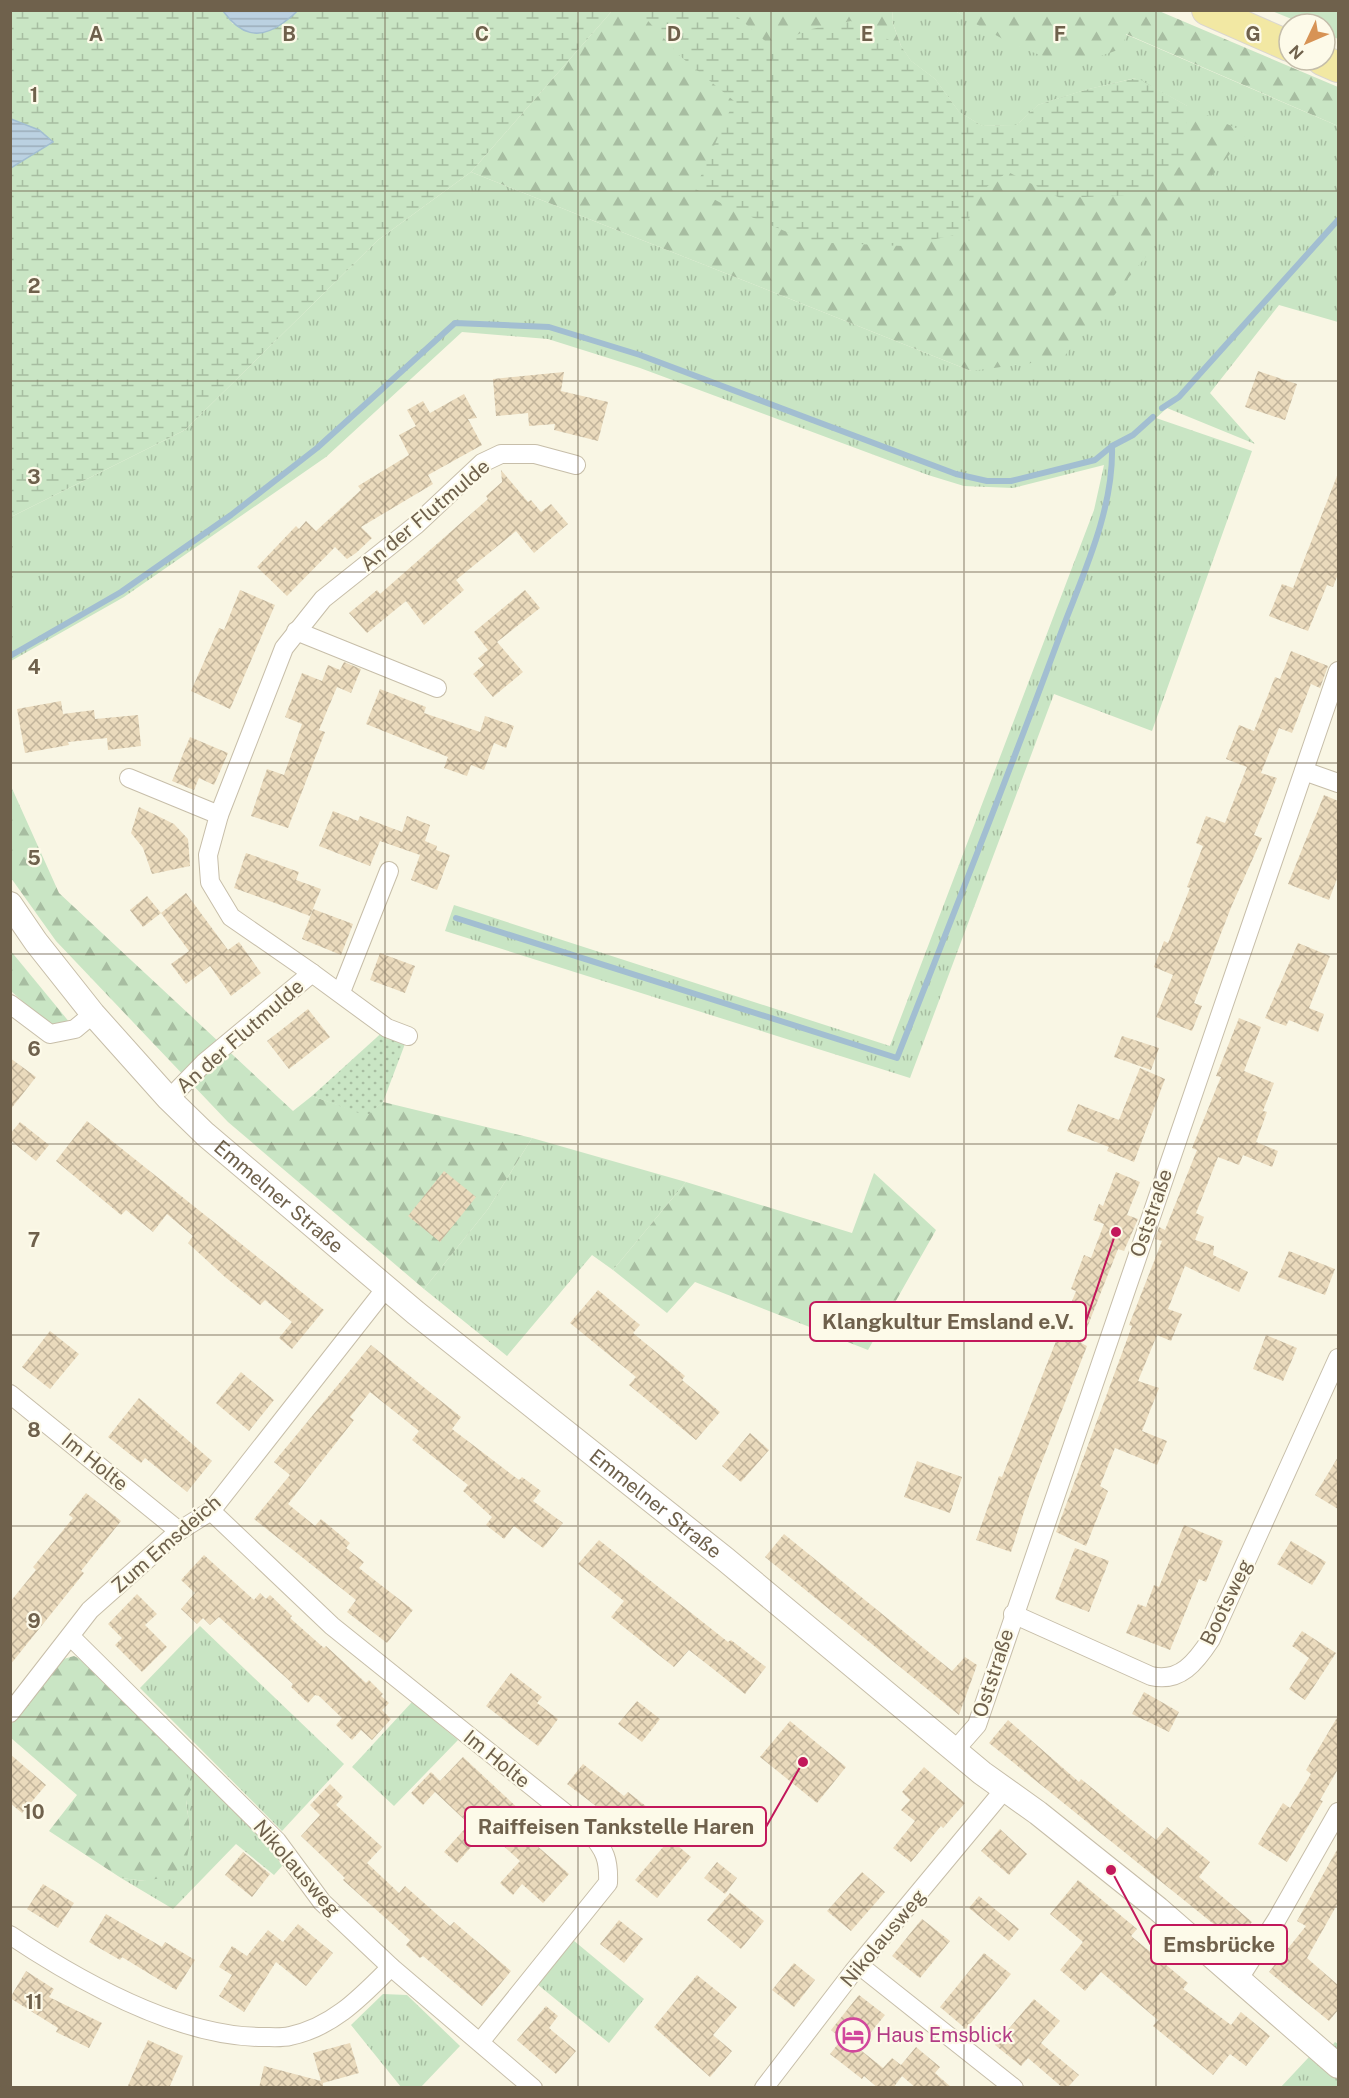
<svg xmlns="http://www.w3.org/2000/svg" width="1349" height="2098" viewBox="0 0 1349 2098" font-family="'Public Sans',sans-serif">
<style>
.grass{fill:url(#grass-tufts)}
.forest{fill:url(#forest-firs)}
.wetland{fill:url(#wetland-marsh)}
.park{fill:url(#park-dots)}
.water{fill:url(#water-rules);stroke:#a2bed1;stroke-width:1.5}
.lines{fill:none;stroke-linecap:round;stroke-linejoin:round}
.stream{stroke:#a2bed1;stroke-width:6}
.building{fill:url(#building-cross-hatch)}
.minor-casing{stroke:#c7bea9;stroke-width:20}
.tertiary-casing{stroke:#c7bea9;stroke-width:26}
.primary-casing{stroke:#dad6d0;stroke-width:32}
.minor{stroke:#fff;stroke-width:18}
.tertiary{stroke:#fff;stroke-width:24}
.primary{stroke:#f2e8a3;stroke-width:30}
.grid{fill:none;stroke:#6f614c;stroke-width:1.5;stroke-opacity:0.55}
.labels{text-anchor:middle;stroke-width:4.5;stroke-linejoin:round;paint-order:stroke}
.street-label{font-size:20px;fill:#6f614c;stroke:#fdfae9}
.hotel-label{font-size:20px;fill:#b23c85;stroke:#fdfae9;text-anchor:start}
.grid-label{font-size:20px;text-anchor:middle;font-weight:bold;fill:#6f614c;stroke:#fdfae9;stroke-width:4.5;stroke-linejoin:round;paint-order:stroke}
.leader{fill:none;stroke:#c2185b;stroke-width:2}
.callout-dot{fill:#c2185b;stroke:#fdfae9;stroke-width:2}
.callout{fill:#fdfae9;stroke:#c2185b;stroke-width:2}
.callout-label{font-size:21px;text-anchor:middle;font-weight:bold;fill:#6f614c}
</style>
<defs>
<pattern id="grass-tufts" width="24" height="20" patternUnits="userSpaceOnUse" patternTransform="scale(1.5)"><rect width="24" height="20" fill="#c9e5c4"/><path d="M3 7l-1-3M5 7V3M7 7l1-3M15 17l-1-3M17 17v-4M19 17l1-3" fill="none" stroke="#a7bda1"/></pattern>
<pattern id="forest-firs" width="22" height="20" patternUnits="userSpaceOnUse" patternTransform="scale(1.5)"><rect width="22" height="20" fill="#c9e5c4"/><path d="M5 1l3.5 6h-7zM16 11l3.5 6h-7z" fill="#a7bda1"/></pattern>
<pattern id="wetland-marsh" width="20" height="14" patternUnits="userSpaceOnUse" patternTransform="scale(1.5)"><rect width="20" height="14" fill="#c9e5c4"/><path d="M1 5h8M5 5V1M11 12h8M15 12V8" fill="none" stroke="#a7bda1"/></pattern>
<pattern id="park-dots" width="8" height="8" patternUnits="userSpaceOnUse" patternTransform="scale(1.5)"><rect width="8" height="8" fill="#c9e5c4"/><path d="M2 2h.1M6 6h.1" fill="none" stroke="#a7bda1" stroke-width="1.8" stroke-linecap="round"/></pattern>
<pattern id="water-rules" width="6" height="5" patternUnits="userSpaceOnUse" patternTransform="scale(1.5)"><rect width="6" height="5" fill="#bbd1e1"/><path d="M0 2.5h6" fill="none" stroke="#9cadb9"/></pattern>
<pattern id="building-cross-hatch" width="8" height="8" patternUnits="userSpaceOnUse" patternTransform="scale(1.5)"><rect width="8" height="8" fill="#eadabc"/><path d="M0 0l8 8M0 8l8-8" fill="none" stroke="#c2b49b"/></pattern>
</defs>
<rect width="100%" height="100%" fill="#f9f6e4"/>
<g class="grass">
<polygon points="893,11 955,11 1021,47 1125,34 1338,126 1338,322 1279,305 1210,393 1255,444 1167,408 1156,418 1252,451 1152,731 1054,694 910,1078 445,931 454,905 890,1046 1094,510 1104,465 1013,488 964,486 928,475 640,368 548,339 462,332 326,457 124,597 11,661 11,517 185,430 378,240 471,172 971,371 1187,106 1136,78 1085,90 1038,105 1017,125 982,126 959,112 935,79 911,61 901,46 892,21"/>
<polygon points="532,1138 686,1182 613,1270 592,1255 507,1356 424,1289 488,1209"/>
<polygon points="200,1626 344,1764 282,1831 140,1688"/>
<polygon points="412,1702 458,1740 394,1806 352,1767"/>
<polygon points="173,1749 268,1842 282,1866 274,1875 236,1844 173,1909 121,1878 145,1881 191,1838 186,1800"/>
<polygon points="573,1940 644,1999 609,2043 537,1984"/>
<polygon points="383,1994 407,1995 460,2046 421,2087 401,2087 351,2025"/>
<polygon points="1335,2042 1338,2044 1338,2087 1280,2088 1309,2057 1317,2063"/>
</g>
<g class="forest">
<polygon points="612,11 893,11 892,21 901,46 911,61 935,79 959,112 982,126 1017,125 1038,105 1085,90 1137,78 1187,106 1247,133 1062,359 971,371 471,172"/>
<path d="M 955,11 L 1159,11 L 1338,87 L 1338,126 L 1126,34 L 1123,48 C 1106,54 1088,62 1069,61 C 1031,58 987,31 955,11 Z"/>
<polygon points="1272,11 1338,11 1338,39 1325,33 1325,24 1304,24"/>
<polygon points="10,784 59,893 293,1111 312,1096 367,1115 383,1102 532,1138 488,1209 424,1289 228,1122 56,941 11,878"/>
<polygon points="10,950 75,1029 59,1034 11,991"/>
<polygon points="874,1173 936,1230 868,1350 695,1282 667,1313 613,1270 686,1182 852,1233"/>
<polygon points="74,1656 84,1661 173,1749 192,1787 186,1800 191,1838 186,1862 172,1876 145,1881 121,1878 49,1831 77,1795 11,1738 10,1726 60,1660"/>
</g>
<g class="wetland">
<polygon points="11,11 223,11 233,24 294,15 297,11 612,11 471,172 378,240 185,430 11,517 10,168 52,142 39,130 11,119"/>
<polygon points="639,11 731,11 772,47 807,30 851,21 901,46 911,61 935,79 959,112 982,126 1017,125 1038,105 1085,90 1137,78 1187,106 1184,164 1134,195 1060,198 1008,172 978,193 964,233 903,246 811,242 732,209 695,189 734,101 680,56"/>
</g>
<polygon class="park" points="387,1028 408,1036 383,1102 367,1116 312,1096"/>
<g class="water">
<path d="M 223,11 L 297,11 C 293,16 288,19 283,23 C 258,41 240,34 223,11 Z"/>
<polygon points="11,119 39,130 53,142 11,168"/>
</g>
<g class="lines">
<g class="stream">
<polyline points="1162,408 1179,397 1338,220"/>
<polyline points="10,656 121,592 231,515 317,448 455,323 549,327 640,355 956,474 987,481 1011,481 1095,460 1112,446 1133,435 1153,417"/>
<path d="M 456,918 L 897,1058 C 951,921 1005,784 1056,646 C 1079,582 1114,514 1112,446"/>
</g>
</g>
<g class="building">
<polygon points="1258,371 1297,384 1285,420 1245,407"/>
<polygon points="564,372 561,391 608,402 598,441 554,430 555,424 529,426 528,413 496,416 493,379"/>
<polygon points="464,394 477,418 468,419 482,445 428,475 433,484 361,527 372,538 356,553 347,559 335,547 287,596 257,567 296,526 299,529 306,521 316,531 361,490 358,486 409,455 399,435 416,426 407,410 423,401 430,413"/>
<polygon points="501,470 528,502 531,500 541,512 551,504 568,524 534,553 516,531 456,580 464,590 424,625 406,601 367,633 349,613 377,590 380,594 488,499 486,496 502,482"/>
<polygon points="1337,476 1338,574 1333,587 1327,585 1308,631 1269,616 1282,584 1293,588"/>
<polygon points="240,590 275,605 230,709 191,691 219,628 224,630"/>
<polygon points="525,590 540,608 497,642 523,672 493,697 473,674 484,665 478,658 494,645 488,650 474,632"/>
<polygon points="1291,651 1328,666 1320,688 1311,684 1292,733 1279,728 1261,773 1277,778 1254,835 1262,838 1232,905 1194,1003 1202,1006 1192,1031 1156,1017 1173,975 1154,967 1164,941 1168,943 1190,888 1187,887 1203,846 1196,843 1206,816 1225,823 1247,767 1226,759 1239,725 1254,731 1275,677 1280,679"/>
<polygon points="344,662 361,669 351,693 337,687 319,730 325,732 288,828 251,816 267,769 284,775 302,724 285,717 302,673 322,681 328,665 340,670"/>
<polygon points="380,689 426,707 424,713 480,732 485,716 514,726 506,748 494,743 484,770 471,765 467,776 444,768 448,757 366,724"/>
<polygon points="61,701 63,714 94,710 95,719 138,715 141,746 108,750 107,738 68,742 69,745 25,753 17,709"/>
<polygon points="190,737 228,753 214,785 199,778 194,790 172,781"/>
<polygon points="1324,795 1338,801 1338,876 1329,900 1288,884"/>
<polygon points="139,807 174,824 188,839 190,866 152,874 143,848 131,833"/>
<polygon points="333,811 358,821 360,816 402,832 407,816 430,825 425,841 437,846 436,850 450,855 437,890 411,880 420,855 380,841 370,866 319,846"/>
<polygon points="246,853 299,872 296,880 321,889 310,916 234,888"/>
<polygon points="186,893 228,950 239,942 261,973 231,996 210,966 186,984 171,964 189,951 161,913"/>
<polygon points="147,896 161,913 143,927 130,910"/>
<polygon points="313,909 353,924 341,955 302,939"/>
<polygon points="1298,943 1330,956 1309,1008 1324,1014 1318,1032 1289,1020 1286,1026 1265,1018"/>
<polygon points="380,953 415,966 405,993 370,980"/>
<polygon points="308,1009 330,1037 289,1069 267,1041"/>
<polygon points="1239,1018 1261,1027 1244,1071 1274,1083 1263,1111 1267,1112 1256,1142 1278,1151 1272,1167 1243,1155 1239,1165 1218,1157 1196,1213 1204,1217 1195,1240 1214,1246 1213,1255 1248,1272 1239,1292 1185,1266 1168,1309 1182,1314 1171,1341 1157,1335 1138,1381 1159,1388 1142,1431 1167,1441 1157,1465 1115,1448 1100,1486 1108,1491 1086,1546 1056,1532 1132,1326 1129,1325 1162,1241 1155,1239 1159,1227 1165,1230 1197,1150 1192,1148 1221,1077 1216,1076"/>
<polygon points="1122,1036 1159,1048 1151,1070 1114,1057"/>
<polygon points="10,1058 36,1077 10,1110"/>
<polygon points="1140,1068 1165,1079 1134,1162 1107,1151 1109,1147 1067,1131 1078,1104 1119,1120"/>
<polygon points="87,1121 324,1310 292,1349 279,1338 292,1322 265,1300 260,1305 225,1277 188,1243 193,1236 167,1214 153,1232 126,1210 121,1215 56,1161"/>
<polygon points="20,1122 49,1145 36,1161 10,1140 10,1134"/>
<polygon points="444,1171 476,1197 440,1242 408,1216"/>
<polygon points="1116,1172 1140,1182 1127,1215 1138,1219 1124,1251 1118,1249 1081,1343 1087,1346 1032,1487 1011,1552 976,1540 999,1476 1002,1477 1076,1291 1071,1289 1084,1255 1091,1258 1104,1224 1093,1220 1099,1204 1103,1206"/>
<polygon points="1289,1251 1335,1269 1325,1295 1278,1277"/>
<polygon points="598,1290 640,1325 633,1333 685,1376 682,1380 720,1412 696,1440 629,1385 636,1377 570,1323"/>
<polygon points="50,1331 79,1354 50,1389 22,1367"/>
<polygon points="1266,1335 1297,1348 1283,1381 1253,1369"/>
<polygon points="371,1345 461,1417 452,1429 519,1480 522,1477 541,1491 533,1501 563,1523 543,1548 514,1526 504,1539 486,1525 492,1517 463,1491 468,1485 412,1440 419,1431 370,1392 350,1417 354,1420 288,1504 315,1526 321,1519 350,1543 346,1548 364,1562 359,1568 413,1610 387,1643 347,1612 356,1600 254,1519 290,1475 274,1462"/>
<polygon points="241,1372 274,1400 249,1431 216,1403"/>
<polygon points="139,1398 212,1461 187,1492 145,1458 141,1463 108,1437"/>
<polygon points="750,1433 769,1450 741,1482 722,1466"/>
<polygon points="1338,1457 1338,1509 1315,1495"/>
<polygon points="917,1461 962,1477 950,1513 904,1497"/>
<polygon points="86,1493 121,1521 81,1571 84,1573 10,1665 10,1602 36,1570 33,1567 73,1518 69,1515"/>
<polygon points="1184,1525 1223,1541 1206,1582 1199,1579 1170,1650 1126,1633 1138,1604 1146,1607 1154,1585 1159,1587"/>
<polygon points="784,1534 952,1671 965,1657 977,1665 959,1715 765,1557"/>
<polygon points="599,1540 728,1642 731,1640 766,1667 745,1694 689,1650 674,1667 611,1617 624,1601 578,1564"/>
<polygon points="1291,1541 1326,1562 1312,1585 1277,1564"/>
<polygon points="1075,1548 1109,1561 1089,1612 1055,1599"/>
<polygon points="204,1555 254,1600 260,1593 266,1599 270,1595 292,1616 290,1618 324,1648 326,1646 366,1683 369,1680 383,1694 381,1696 389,1703 382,1710 391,1719 372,1740 361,1730 352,1740 336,1725 342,1718 319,1696 315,1695 308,1703 291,1687 293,1684 219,1617 210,1625 203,1618 197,1624 181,1609 195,1593 181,1580"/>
<polygon points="137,1594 157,1614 145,1625 167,1647 142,1672 115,1645 122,1638 108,1624"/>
<polygon points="1302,1631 1336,1653 1305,1700 1289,1689 1309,1658 1292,1646"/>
<polygon points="511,1673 542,1697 537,1703 558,1719 538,1746 486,1706"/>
<polygon points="1144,1692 1179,1712 1169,1732 1132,1714"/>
<polygon points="637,1701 660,1719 642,1742 618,1724"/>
<polygon points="1338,1716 1338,1769 1320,1800 1323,1801 1287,1862 1258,1844 1283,1803 1290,1808 1311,1774 1306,1770"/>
<polygon points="1008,1720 1079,1782 1081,1779 1156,1840 1167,1827 1210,1862 1199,1877 1252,1922 1236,1942 989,1743"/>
<polygon points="790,1721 846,1767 817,1803 760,1757"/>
<polygon points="10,1754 46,1785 22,1813 10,1803"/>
<polygon points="463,1757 537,1826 527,1837 569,1874 543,1903 522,1884 513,1895 500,1883 520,1861 486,1830 457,1863 444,1852 469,1824 435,1792 423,1805 411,1793 431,1772 440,1781"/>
<polygon points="583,1764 624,1796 628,1792 652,1811 634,1835 567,1784"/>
<polygon points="924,1767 965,1803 943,1828 941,1826 911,1862 893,1848 915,1821 901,1810 910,1800 902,1792"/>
<polygon points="330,1784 343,1797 336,1805 382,1847 367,1863 399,1893 405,1886 450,1926 454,1922 511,1971 482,2006 423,1956 420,1958 406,1945 410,1940 343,1880 345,1878 301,1836 320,1815 310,1805"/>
<polygon points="1000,1829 1027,1854 1009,1875 981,1851"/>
<polygon points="670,1839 691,1857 657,1898 635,1880"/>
<polygon points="1338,1848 1338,1903 1307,1958 1338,1985 1338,2010 1329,2021 1269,1972 1306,1926 1297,1921"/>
<polygon points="243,1852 270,1874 252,1897 225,1875"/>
<polygon points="717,1862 737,1878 725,1894 704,1878"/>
<polygon points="862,1872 885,1892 851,1931 827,1911"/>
<polygon points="1078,1880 1137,1929 1131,1936 1188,1983 1183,1989 1231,2025 1241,2012 1270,2036 1246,2066 1230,2054 1213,2075 1153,2026 1158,2020 1101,1972 1085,1991 1060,1970 1083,1942 1050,1914"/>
<polygon points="43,1884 74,1903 58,1928 27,1909"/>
<polygon points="730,1893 764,1921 741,1949 707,1920"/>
<polygon points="979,1896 1019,1929 1009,1941 969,1908"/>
<polygon points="106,1914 162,1947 165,1942 195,1960 176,1990 122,1957 120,1960 89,1942"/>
<polygon points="922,1919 950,1941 920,1978 892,1956"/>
<polygon points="619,1920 643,1939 624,1963 600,1944"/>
<polygon points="298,1924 333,1953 306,1986 276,1962 244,2012 219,1996 232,1975 219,1967 232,1946 247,1956 268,1930 283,1942"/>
<polygon points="984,1953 1011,1974 966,2029 940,2007"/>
<polygon points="794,1963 815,1980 794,2007 772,1990"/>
<polygon points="26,1971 54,1989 49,1997 102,2023 89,2048 56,2032 58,2028 10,1998"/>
<polygon points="697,1975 737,2007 713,2035 732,2051 710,2077 654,2027"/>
<polygon points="859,1995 885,2015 858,2048 883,2068 892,2058 901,2065 916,2047 940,2067 935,2073 952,2088 916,2088 902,2076 893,2088 878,2088 864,2076 862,2079 830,2054 842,2039 831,2030"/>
<polygon points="1034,1999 1060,2021 1041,2043 1079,2075 1067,2088 1063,2088 1028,2058 1021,2066 995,2045"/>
<polygon points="546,2006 558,2016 549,2028 576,2051 556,2074 517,2040"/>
<polygon points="148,2040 183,2056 169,2088 127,2088"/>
<polygon points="350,2043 359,2073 323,2083 323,2088 259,2088 264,2066 321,2081 313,2053"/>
</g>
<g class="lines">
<defs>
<g id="minor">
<polyline points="296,631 437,688"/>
<polyline points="1304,771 1338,783"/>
<polyline points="129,778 219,815"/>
<polyline points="312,973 387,1028 408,1036"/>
<polyline points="341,992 389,871"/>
<polyline points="10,1004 50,1034 75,1029 93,1014"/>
<polyline points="169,1099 204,1063 312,973 231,917 210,882 208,855 219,815 284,648 323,599 416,525 482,463 501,454 535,454 576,465"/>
<polyline points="10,1394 179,1531"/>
<path d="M 211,1511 L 332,1626 L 590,1833 C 605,1850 609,1860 608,1883 L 480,2042"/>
<path d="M 1013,1614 L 1151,1676 C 1180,1683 1196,1662 1211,1639 L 1338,1358"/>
<polyline points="71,1637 277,1841 322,1902 391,1967 533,2088"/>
<polyline points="10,1713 90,1610 179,1531 211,1511 386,1288"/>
<polyline points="955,1750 977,1725 1338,671"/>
<path d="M 10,1935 C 79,1981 178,2037 263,2037 C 271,2037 282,2038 290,2036 C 333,2027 361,1997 391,1967"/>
<polyline points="859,1965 1014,2088"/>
<polyline points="1240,1977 1277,1919 1338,1812"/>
<polyline points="764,2088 853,1972 1004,1790"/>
</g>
<g id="tertiary">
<path id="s1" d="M 10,904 L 36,942 L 93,1014 L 169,1099 L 205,1134 L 416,1313 L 725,1559 L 982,1773 L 1038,1813 L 1158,1909 L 1338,2066"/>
</g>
<g id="primary">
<polyline points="1207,10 1289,46"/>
<polyline points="1322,60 1338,67"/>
</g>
</defs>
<use href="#minor" class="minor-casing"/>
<use href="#tertiary" class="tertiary-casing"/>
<use href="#primary" class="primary-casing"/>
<use href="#minor" class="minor"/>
<use href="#tertiary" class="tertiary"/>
<use href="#primary" class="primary"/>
</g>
<path class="grid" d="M 193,10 L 193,2088M 385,10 L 385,2088M 578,10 L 578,2088M 771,10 L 771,2088M 964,10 L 964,2088M 1156,10 L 1156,2088M 10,191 L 1338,191M 10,381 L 1338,381M 10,572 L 1338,572M 10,763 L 1338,763M 10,954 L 1338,954M 10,1144 L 1338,1144M 10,1335 L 1338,1335M 10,1526 L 1338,1526M 10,1717 L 1338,1717M 10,1907 L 1338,1907"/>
<defs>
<symbol id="hotel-ring" viewBox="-11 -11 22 22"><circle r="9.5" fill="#fdfae9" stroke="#d1479c" stroke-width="1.5"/><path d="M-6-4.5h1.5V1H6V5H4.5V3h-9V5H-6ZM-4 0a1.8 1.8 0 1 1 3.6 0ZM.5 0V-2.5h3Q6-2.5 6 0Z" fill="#d1479c"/></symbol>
</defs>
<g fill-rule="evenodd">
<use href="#hotel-ring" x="834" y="2016" width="38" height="38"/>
</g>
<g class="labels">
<g class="street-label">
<text transform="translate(425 515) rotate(-40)" y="7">An der Flutmulde</text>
<text transform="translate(240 1036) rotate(-41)" y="7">An der Flutmulde</text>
<text dy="7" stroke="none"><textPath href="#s1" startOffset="399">Emmelner Straße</textPath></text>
<text transform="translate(1151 1213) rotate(-71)" y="7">Oststraße</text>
<text transform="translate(95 1462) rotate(39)" y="7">Im Holte</text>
<text dy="7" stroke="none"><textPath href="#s1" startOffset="885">Emmelner Straße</textPath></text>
<text transform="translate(166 1544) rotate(-41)" y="7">Zum Emsdeich</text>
<text transform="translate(1226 1602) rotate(-64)" y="7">Bootsweg</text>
<text transform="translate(993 1673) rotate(-72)" y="7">Oststraße</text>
<text transform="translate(497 1759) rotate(39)" y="7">Im Holte</text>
<text transform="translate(297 1868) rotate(49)" y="7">Nikolausweg</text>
<text transform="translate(883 1938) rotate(-50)" y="7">Nikolausweg</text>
</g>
<g class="hotel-label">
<text x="876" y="2042">Haus Emsblick</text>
</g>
</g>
<g class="grid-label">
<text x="96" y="41">A</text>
<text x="289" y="41">B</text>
<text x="482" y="41">C</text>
<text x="674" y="41">D</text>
<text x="867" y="41">E</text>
<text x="1060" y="41">F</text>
<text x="1253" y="41">G</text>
<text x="34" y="102">1</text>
<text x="34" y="293">2</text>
<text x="34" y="484">3</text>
<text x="34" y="674">4</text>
<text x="34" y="865">5</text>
<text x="34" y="1056">6</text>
<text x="34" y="1247">7</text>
<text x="34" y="1437">8</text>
<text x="34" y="1628">9</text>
<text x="34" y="1819">10</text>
<text x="34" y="2009">11</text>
</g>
<path class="leader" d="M1116 1232L1086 1321M803 1762L766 1827M1111 1870L1151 1945"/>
<g class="callout-dot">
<circle cx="1116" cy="1232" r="6"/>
<circle cx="803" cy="1762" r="6"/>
<circle cx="1111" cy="1870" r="6"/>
</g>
<g class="callout">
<rect x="810" y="1302" width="276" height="39" rx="6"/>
<rect x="465" y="1807" width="301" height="39" rx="6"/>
<rect x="1151" y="1925" width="136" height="39" rx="6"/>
</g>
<g class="callout-label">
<text x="948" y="1329">Klangkultur Emsland e.V.</text>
<text x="616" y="1834">Raiffeisen Tankstelle Haren</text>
<text x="1219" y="1952">Emsbrücke</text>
</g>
<rect width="1349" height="2098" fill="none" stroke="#6f614c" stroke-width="24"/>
<g transform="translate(1307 42) rotate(226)"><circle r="28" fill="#fdfae9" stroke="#c4bdaa" stroke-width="1.5"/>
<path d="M0-4.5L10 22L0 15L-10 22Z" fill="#d79355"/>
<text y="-9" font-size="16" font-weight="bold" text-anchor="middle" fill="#6f614c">N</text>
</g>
</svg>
